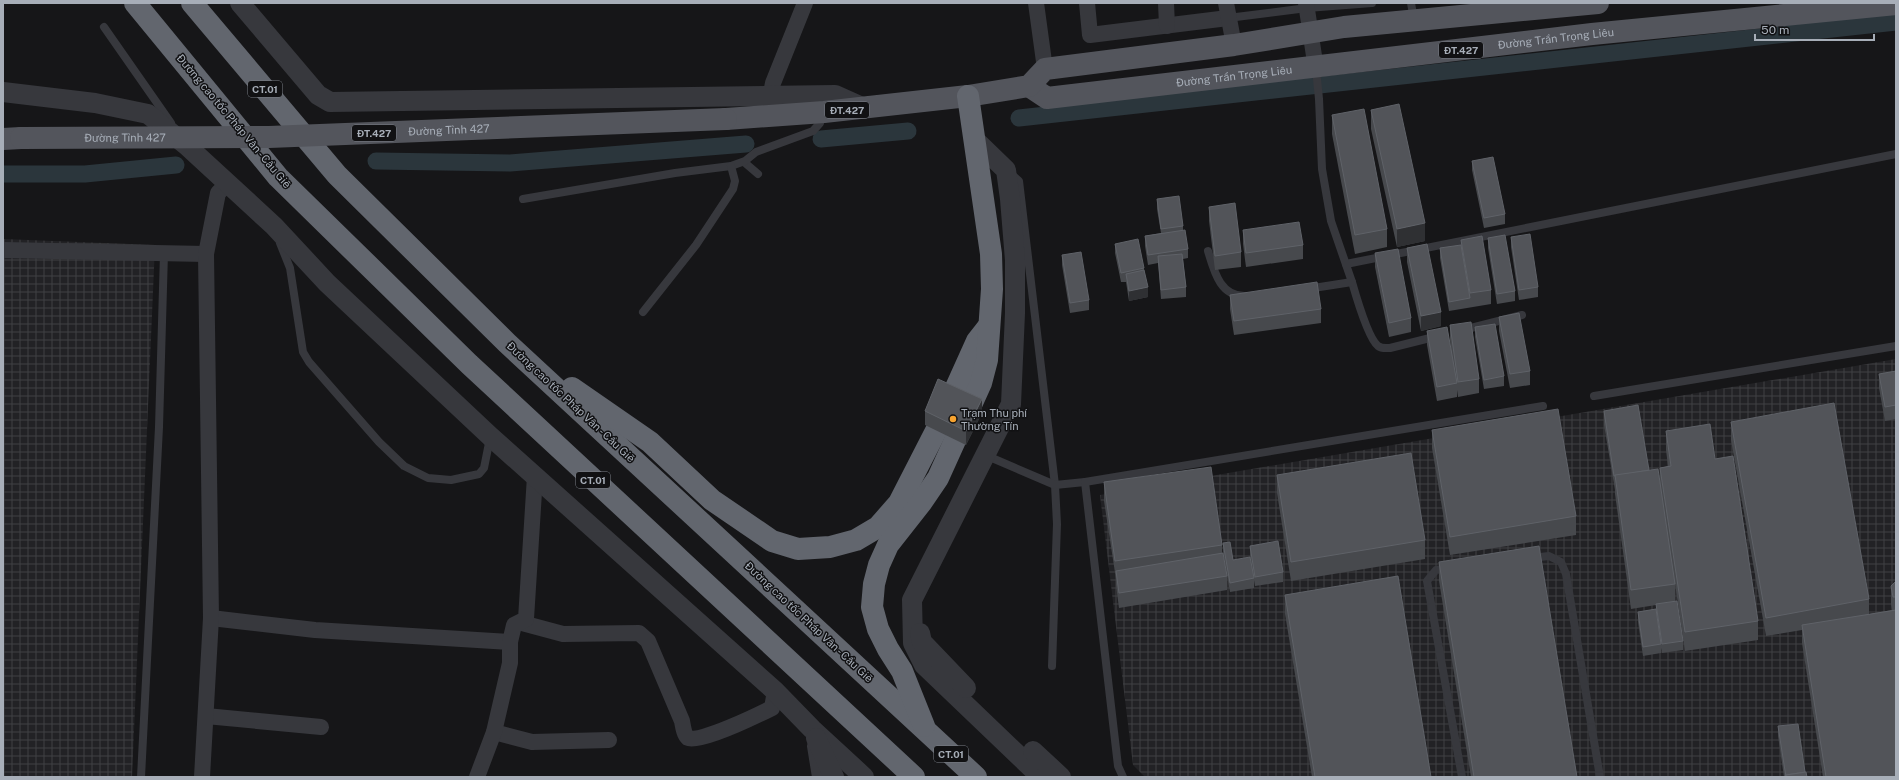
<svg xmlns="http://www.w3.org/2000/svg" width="1899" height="780" viewBox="0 0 1899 780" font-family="'Public Sans',sans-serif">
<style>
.industrial{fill:url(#industrial-grid)}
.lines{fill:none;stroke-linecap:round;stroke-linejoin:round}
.canal{stroke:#2b363c;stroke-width:17}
.service{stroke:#37383d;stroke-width:8}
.minor{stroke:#37383d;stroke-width:16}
.tertiary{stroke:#37383d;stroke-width:20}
.primary{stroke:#53555c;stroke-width:22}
.motorway{stroke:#62666e;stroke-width:22}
.primary-bridge{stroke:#53555c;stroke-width:22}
.wall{fill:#47494d}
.shaded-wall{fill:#2f3033}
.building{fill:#525459;stroke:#5f6268}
.poi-dot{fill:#f7a32f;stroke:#111113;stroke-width:1.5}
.labels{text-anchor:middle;stroke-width:3;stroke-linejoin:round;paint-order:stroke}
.shield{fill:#111113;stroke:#7a7f86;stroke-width:1}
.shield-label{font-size:10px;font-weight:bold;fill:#a7aeb8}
.street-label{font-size:11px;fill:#a7aeb8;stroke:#111113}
.poi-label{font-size:11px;fill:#a7aeb8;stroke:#111113;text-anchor:start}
</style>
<defs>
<pattern id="industrial-grid" width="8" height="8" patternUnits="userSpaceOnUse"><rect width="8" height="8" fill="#222225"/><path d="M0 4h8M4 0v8" fill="none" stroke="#3f4043"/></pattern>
</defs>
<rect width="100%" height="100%" fill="#161618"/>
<g class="industrial">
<polygon points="3,239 155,245 132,777 3,777"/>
<polygon points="1896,359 1896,777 1145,777 1133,765 1100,495"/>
</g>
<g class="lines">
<g class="canal">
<polyline points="1019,118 1896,22"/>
<polyline points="821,139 908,131"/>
<polyline points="376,161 510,163 746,144"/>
<polyline points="3,174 85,174 176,165"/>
</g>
<g class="service">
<polyline points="1411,3 1414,20"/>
<polyline points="1228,18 1307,8 1372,3"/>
<polyline points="104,27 171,123"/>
<polyline points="744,162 758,174"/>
<polyline points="1010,173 1019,181 1055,485 1057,524 1052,666"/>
<polyline points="523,199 675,173 731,166 745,161 756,152 813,131 820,123 823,113"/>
<polyline points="280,243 290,268 303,352 309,362 379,442 404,466 428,478 451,480 479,474 484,468 490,438"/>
<path d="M 1208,251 C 1214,271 1220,297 1246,296"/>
<polyline points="1346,264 1896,154"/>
<path d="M 1352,282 C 1356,296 1368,338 1378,346 C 1382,349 1386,348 1390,348 L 1438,336"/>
<polyline points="1307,289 1352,282 1331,221 1322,169 1319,99 1316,69"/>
<polyline points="643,312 696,245 733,189 735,181 731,166"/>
<polyline points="1463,330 1522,315"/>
<polyline points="1594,396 1896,346"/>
<polyline points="985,455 1055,485 1085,482"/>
<polyline points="1531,558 1549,556 1561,562 1566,574 1600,777"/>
<polyline points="1448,568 1436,570 1427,581 1462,777"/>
<polyline points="141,777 159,427 164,253"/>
<polyline points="1123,777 1118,766 1085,482 1543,406"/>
</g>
<g class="minor">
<polyline points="1036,3 1045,69"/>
<polyline points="1087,3 1090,35 1228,18"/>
<polyline points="1166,3 1167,26"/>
<polyline points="1226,3 1234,45"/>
<polyline points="1306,3 1316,69"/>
<polyline points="775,96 772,88 773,83 805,3"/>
<polyline points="3,250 206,254"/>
<polyline points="211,618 315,630 510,642"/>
<path d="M 522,623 L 563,634 L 639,633 L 648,641 L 682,721 C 683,726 684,735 688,738 C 699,744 760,714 772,708 L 775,691"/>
<polyline points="206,716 321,727"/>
<polyline points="494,732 532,742 609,740"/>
<polyline points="815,746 820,777"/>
<polyline points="202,777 211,618 206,254 218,193 227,184"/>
<polyline points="477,777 494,732 510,663 510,642 514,625 526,619 535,476"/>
</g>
<g class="tertiary">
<polyline points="240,3 318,95 330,102 835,95 864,108"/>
<polyline points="3,92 95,103 148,114 186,145 274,226 327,283 491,437 775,691 812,729 864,777"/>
<polyline points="974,139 1006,170 1010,199 1015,260 1015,313 1011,404 912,600 913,643 924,665 1041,777"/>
<polyline points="920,633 922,642 966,688"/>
<polyline points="816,738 834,777"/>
<polyline points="1033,751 1061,777"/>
</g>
<g class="primary">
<path id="s1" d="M 1029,86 L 1047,98 L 1592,34 L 1896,4"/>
<polyline points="726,119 824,112 968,96 1029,86 1045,69 1234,45 1344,27 1598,3"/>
<polyline points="3,139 21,138"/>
</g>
<g class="motorway">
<polyline points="135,3 278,177 469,364 914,777"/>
<polyline points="192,3 337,175 507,343 976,777"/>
<polyline points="572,388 650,442 712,500 772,541 798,549 830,547 856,540 878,527 899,503 940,423 977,341 988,327"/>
<polyline points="924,726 902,671 888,649 878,629 872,607 874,584 879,565 888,545 921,503 938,478 981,383 987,360 992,289 991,254 968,96"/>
</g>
<path class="primary-bridge" id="s2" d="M 21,138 L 269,137 L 726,119"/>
</g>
<g class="wall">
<polygon points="1371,110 1425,241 1397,247 1371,129"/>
<polygon points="1332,115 1387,229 1387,247 1355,254 1332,134"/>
<polygon points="1472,161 1505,214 1505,224 1484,228 1472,170"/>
<polygon points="1157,199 1183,226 1183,230 1188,249 1188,258 1183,259 1186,287 1186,297 1161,299 1158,263 1148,265 1145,246 1145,236 1161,233 1157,209"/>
<polygon points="1209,207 1241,252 1241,267 1215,270 1209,221"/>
<polygon points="1243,230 1303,245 1303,259 1246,267 1243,244"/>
<polygon points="1511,237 1538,287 1538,297 1519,300 1511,247"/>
<polygon points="1488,238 1515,291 1515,301 1497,304 1488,248"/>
<polygon points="1461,240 1491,290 1491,304 1449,311 1440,258 1440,248 1461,245"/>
<polygon points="1115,244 1144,268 1148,297 1129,301 1126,282 1121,282 1115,253"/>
<polygon points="1407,248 1441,326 1421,331 1407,262"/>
<polygon points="1375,253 1411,318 1411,332 1389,337 1375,267"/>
<polygon points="1062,255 1089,300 1089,310 1070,313 1062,265"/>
<polygon points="1230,295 1321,309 1321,323 1234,335 1230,309"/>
<polygon points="1499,317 1530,371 1530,385 1510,388 1499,331"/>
<polygon points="1450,325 1479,379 1479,393 1458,397 1457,390 1457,397 1437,401 1427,345 1427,331 1451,350 1450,339"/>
<polygon points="1475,327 1504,376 1504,386 1484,389 1475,337"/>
<polygon points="1896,371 1896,419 1885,421 1879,388 1879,374"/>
<polygon points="925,411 982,413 966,445 925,425"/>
<polygon points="1604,411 1649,470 1660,483 1660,468 1668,466 1666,450 1666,431 1715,459 1758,621 1758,640 1685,651 1675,584 1675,601 1683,641 1683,650 1662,653 1661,648 1661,653 1643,656 1638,622 1638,612 1656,611 1656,605 1631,609 1615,494 1615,490 1604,425"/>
<polygon points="1731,422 1869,599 1869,614 1892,610 1891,604 1891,586 1896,581 1896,777 1823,777 1802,643 1802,630 1766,636 1731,440"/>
<polygon points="1432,430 1576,516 1576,535 1450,555 1432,448"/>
<polygon points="1277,475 1425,540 1425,559 1291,581 1277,493"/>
<polygon points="1104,482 1222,545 1222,553 1227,576 1227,590 1119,608 1116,585 1116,579 1104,501"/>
<polygon points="1223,543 1233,560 1254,578 1254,588 1230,592 1223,552"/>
<polygon points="1250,546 1283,572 1283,582 1255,586 1250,556"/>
<polygon points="1439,562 1577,777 1471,777 1439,581"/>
<polygon points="1285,595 1431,777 1312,777 1285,614"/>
<polygon points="1778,726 1805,772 1807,777 1784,777 1778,736"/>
</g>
<g class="shaded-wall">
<polygon points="1425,223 1425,241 1397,247 1397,229"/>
<polygon points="1148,287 1148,297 1129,301 1129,291"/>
<polygon points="1441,312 1441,326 1421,331 1421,316"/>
<polygon points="982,399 982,413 966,445 966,431"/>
</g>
<g class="building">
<polygon points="1399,104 1425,223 1397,229 1371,110"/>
<polygon points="1364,109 1387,229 1355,235 1332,115"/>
<polygon points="1493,157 1505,214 1484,218 1472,161"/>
<polygon points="1179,196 1183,226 1161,229 1157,199"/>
<polygon points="1235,203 1241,252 1215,256 1209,207"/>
<polygon points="1299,222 1303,245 1246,253 1243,230"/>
<polygon points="1185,230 1188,249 1148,255 1145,236"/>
<polygon points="1530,234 1538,287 1519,290 1511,237"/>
<polygon points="1505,235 1515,291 1497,294 1488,238"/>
<polygon points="1482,236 1491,290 1470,293 1461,240"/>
<polygon points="1138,239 1144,268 1121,273 1115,244"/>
<polygon points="1427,244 1441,312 1421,316 1407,248"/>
<polygon points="1461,245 1470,298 1449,302 1440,248"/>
<polygon points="1398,249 1411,318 1389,323 1375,253"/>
<polygon points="1081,252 1089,300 1070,303 1062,255"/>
<polygon points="1182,254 1186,287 1161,290 1158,256"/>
<polygon points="1144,270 1148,287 1129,291 1126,274"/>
<polygon points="1317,282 1321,309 1234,321 1230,295"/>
<polygon points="1519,313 1530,371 1510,374 1499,317"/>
<polygon points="1471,322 1479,379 1458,382 1450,325"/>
<polygon points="1495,324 1504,376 1484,380 1475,327"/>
<polygon points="1447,327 1457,383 1437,387 1427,331"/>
<polygon points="1896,371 1896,405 1885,407 1879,374"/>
<polygon points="938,379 982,399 966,431 925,411"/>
<polygon points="1834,403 1869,599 1766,618 1731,422"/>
<polygon points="1638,405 1649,470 1614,476 1604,411"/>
<polygon points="1558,409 1576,516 1450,537 1432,430"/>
<polygon points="1710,424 1715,459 1733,456 1758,621 1685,632 1660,468 1671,466 1666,431"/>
<polygon points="1411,453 1425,540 1291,562 1277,475"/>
<polygon points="1211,467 1222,545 1115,561 1104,482"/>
<polygon points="1658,469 1675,584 1631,590 1615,475"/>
<polygon points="1278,541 1283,572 1255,577 1250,546"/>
<polygon points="1230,542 1233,560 1250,557 1254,578 1230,583 1223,543"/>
<polygon points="1539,546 1577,777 1474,777 1439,562"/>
<polygon points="1223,553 1227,576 1119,593 1116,571"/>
<polygon points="1398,576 1431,777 1315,777 1285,595"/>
<polygon points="1896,581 1896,597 1893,597 1891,586"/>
<polygon points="1677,601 1683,641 1662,644 1656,604"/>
<polygon points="1656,609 1661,644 1643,647 1638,612"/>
<polygon points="1896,610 1896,777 1826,777 1802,625"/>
<polygon points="1798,724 1805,772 1786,775 1786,777 1778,726"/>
<polygon points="1806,772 1807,777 1786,777 1786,775"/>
</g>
<circle class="poi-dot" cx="953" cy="419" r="4"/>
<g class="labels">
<g class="shield">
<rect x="1439" y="42" width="44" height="16" rx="3"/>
<rect x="248" y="81" width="34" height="16" rx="3"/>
<rect x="825" y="102" width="44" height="16" rx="3"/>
<rect x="352" y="125" width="44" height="16" rx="3"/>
<rect x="576" y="472" width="34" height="16" rx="3"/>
<rect x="934" y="746" width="34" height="16" rx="3"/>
</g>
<g class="shield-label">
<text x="1461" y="54">ĐT.427</text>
<text x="265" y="93">CT.01</text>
<text x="847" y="114">ĐT.427</text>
<text x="374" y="137">ĐT.427</text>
<text x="593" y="484">CT.01</text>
<text x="951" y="758">CT.01</text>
</g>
<g class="street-label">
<text dy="4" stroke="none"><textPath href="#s1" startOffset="534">Đường Trần Trọng Liêu</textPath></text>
<text dy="4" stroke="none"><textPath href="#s1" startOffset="210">Đường Trần Trọng Liêu</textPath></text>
<text transform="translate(234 121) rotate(50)" y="4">Đường cao tốc Pháp Vân - Cầu Giẽ</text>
<text dy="4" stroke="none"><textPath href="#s2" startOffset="428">Đường Tỉnh 427</textPath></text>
<text dy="4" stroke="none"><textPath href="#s2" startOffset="104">Đường Tỉnh 427</textPath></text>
<text transform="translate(571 402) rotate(43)" y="4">Đường cao tốc Pháp Vân - Cầu Giẽ</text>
<text transform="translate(809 622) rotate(43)" y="4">Đường cao tốc Pháp Vân - Cầu Giẽ</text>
</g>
<g class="poi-label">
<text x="961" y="417">Trạm Thu phí<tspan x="961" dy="13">Thường Tín</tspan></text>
</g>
</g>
<rect width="1899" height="780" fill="none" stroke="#a7aeb8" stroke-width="8"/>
<path d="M1755 34v6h119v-6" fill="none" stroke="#a7aeb8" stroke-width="2"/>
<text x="1761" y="34" font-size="12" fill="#a7aeb8" stroke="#111113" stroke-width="3" paint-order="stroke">50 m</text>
</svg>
